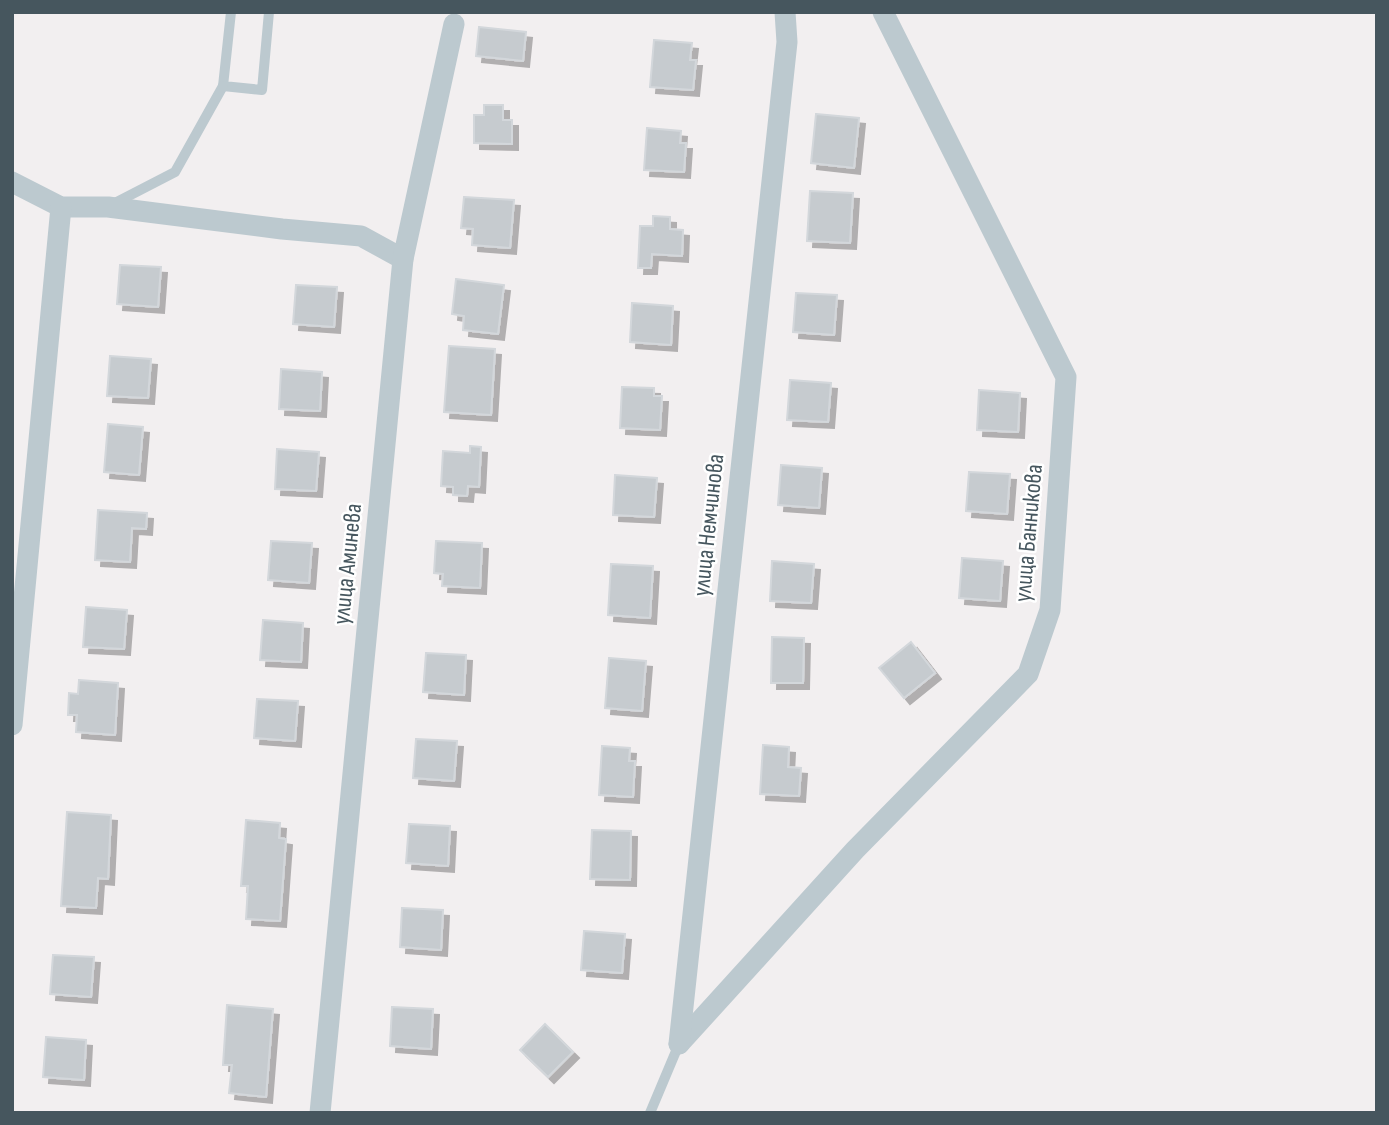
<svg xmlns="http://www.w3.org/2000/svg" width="1389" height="1125" viewBox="0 0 1389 1125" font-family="'Sofia Sans Condensed',sans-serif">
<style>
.building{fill:#c6cbcf;stroke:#d3d7db;stroke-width:2;filter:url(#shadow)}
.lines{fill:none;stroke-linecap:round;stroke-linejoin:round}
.lane{stroke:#bcc9cf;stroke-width:10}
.street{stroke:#bcc9cf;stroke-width:21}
.labels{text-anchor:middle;stroke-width:5;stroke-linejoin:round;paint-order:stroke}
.street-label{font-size:24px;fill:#46565e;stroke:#fff}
</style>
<defs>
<filter id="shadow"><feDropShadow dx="6" dy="6" stdDeviation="0" flood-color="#0004"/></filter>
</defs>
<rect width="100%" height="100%" fill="#f2eff0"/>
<g class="building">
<polygon points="479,27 526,32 523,61 476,56"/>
<polygon points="654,40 692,43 690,60 696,60 693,90 650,87"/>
<polygon points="484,105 503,105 503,120 512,120 512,144 474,143 474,115 484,115"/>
<polygon points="816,114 859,118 854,168 811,163"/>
<polygon points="647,128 681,131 680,143 686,143 684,172 644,170"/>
<polygon points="810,191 853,193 850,243 807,241"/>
<polygon points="464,197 514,200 510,248 472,245 473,229 461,228"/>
<polygon points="653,216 670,217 670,229 683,230 682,256 652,254 651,268 638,268 640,226 653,226"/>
<polygon points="120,265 161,267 158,307 117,304"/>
<polygon points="456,279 504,285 498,334 463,330 464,316 452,314"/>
<polygon points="296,285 337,287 334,327 293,324"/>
<polygon points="796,293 837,295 834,335 793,332"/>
<polygon points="632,303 673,306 671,345 630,342"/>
<polygon points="449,346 495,349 491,415 444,412"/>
<polygon points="110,356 151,359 148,398 107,396"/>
<polygon points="281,369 322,372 320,411 279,409"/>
<polygon points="790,380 831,383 828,422 787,420"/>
<polygon points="622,387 654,388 654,396 662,396 660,430 620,428"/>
<polygon points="979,390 1020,393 1018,432 977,430"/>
<polygon points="108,424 143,427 139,475 104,472"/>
<polygon points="470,446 481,447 479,487 468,486 467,496 453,495 453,487 441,486 443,451 470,453"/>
<polygon points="277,449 319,452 316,491 275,489"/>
<polygon points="781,465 822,468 819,508 778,505"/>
<polygon points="969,472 1010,474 1007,514 966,511"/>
<polygon points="615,475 657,478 654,517 613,515"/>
<polygon points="98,510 147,513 146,529 132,528 130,562 95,560"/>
<polygon points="271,541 312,543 309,583 268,580"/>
<polygon points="436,541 482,543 480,588 442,586 443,574 434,573"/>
<polygon points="962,558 1003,561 1000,601 959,598"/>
<polygon points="772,561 814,564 811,603 770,601"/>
<polygon points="611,564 653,566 650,618 608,615"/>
<polygon points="86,607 127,610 124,649 83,647"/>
<polygon points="263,620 303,623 301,662 260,660"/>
<polygon points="772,637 804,638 803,683 771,683"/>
<polygon points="911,642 935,673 904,698 879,668"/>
<polygon points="426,653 466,655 464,695 423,692"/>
<polygon points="609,658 646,661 642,711 605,708"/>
<polygon points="79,680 118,683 115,735 76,732 77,715 68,715 69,693 78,694"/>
<polygon points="257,699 298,701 295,741 254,738"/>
<polygon points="416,739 457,741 454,781 413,778"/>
<polygon points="763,745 789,747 788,767 801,768 799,796 760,794"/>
<polygon points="602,746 630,748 629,761 635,761 633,797 599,795"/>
<polygon points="67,812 111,815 108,879 98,878 96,908 61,906"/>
<polygon points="246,820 280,823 279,838 286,839 280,921 246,919 248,886 241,886"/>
<polygon points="409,824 450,826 448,866 406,863"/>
<polygon points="592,830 631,831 630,880 590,879"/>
<polygon points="402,908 443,910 441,950 400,947"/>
<polygon points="584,931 625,934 622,973 581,970"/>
<polygon points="53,955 94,957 91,997 50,994"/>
<polygon points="227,1005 273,1009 266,1097 229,1093 232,1065 223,1065"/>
<polygon points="392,1007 433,1009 431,1049 390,1046"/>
<polygon points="545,1024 573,1052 548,1077 520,1050"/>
<polygon points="46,1037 86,1040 84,1080 43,1077"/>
</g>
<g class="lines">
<g class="lane">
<polyline points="231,12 223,86 262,90 269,12"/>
<polyline points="113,204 175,172 223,86"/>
<polyline points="650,1113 679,1044"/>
</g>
<g class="street">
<polyline points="12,182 61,207 108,207 282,229 361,236 403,259"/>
<polyline points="12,725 61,207"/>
<polyline points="679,1044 855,850 1028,674 1050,610 1066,377 883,12"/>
<polyline points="679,1044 787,42 785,12"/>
<polyline points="320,1113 403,259 454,24"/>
</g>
</g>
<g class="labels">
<g class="street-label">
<text transform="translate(708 525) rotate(-84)" y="8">улица Немчинова</text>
<text transform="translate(1028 533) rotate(-85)" y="8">улица Банникова</text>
<text transform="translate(347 564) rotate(-84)" y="8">улица Аминева</text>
</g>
</g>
<rect width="1389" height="1125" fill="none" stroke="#46565e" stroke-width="28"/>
</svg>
